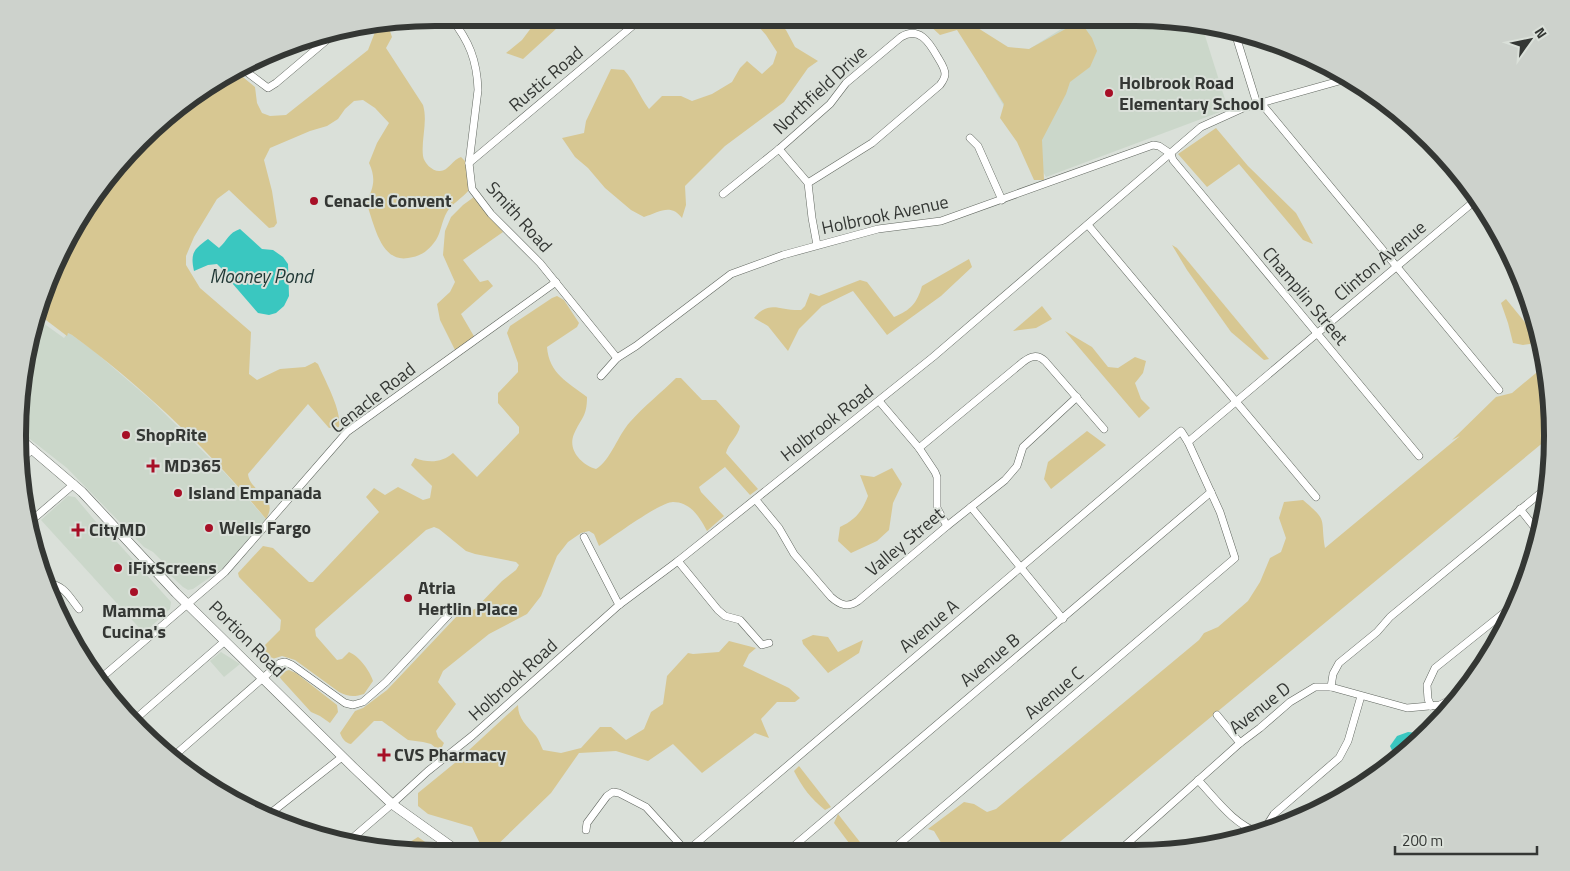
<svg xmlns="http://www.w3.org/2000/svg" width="1570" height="871" viewBox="0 0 1570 871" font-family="'Titillium Web',sans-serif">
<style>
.built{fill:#cbd7ca}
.green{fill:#d7c792}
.water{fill:#3ac7c0}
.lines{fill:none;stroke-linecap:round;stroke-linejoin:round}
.minor-casing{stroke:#60665f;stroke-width:8}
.major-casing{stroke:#60665f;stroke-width:10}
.minor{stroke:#fff;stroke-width:7}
.major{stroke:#fff;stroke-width:9}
.poi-dot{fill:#a70f26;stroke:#dae0d9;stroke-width:2}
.labels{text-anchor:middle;stroke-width:4;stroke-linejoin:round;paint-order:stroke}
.street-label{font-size:18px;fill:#343734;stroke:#dae0d9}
.poi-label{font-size:18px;font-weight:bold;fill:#343734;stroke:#dae0d9;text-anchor:start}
.water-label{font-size:19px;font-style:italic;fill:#213836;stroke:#dae0d9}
.rim{fill:none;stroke:#343734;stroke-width:6}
</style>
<rect width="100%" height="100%" fill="#dae0d9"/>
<g class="built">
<polygon points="1079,18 1162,18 1202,26 1228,109 1046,177 986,76"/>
<polygon points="36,318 64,338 68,333 72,335 94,351 152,401 225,473 266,519 222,569 193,589 188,590 183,587 168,573 161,560 153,552 144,547 67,468 21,432 32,327"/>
<polygon points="68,496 75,497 102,529 107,531 171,602 170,609 144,633 41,520"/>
<polygon points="221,652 240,664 224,677 210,661"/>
</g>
<g class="green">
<polygon points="528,18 568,18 523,59 506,53 522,40 531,28"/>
<path d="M 751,18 L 774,18 L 786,30 L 795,47 L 818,61 L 808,68 L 784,102 L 725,146 L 685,186 L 686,205 L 682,218 C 671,203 659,212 644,217 L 631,210 L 605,188 L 588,168 L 575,157 L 562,138 L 584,133 L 586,121 L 611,69 L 624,70 C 635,82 639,96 649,109 L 662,96 L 681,96 L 692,101 L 712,94 L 732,82 L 740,68 L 747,61 L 762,74 L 773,64 L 777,52 L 766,35 Z"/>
<polygon points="914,18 962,18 1008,47 1029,49 1071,26 1085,28 1092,38 1097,51 1090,67 1070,82 1066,94 1042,140 1044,180 1034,180 1017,142 1000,118 1004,104 957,30 940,35 927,23"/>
<path d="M 388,25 L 392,37 L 386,48 L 423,105 C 428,122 421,139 423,156 C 424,163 432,171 439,171 C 448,172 453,159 461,157 L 466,162 L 469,190 C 463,198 452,203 447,212 C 442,220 441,232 436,240 C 428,251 422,256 408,258 C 380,263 374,222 366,202 C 374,188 376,178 369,163 L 377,143 L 389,123 L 375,108 L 363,100 L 354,101 L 345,109 L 338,119 L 327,126 L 310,131 L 270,148 L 264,160 L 272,191 L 277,223 L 274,227 L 269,228 L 229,190 L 217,199 L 194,237 L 186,256 L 186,265 L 200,288 L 251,332 L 249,374 L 257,380 L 280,369 L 305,367 L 315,362 L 318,364 C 325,381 342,410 339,427 L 329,428 L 308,404 L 248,474 C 250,493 280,496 266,519 C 210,451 143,387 72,335 L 68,333 L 67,336 L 38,314 L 88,203 L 181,104 L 238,73 L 255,87 L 257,103 L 262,113 L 270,116 L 286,115 L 368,50 L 377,27 Z"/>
<polygon points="1216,128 1248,166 1296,213 1313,244 1303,240 1239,164 1207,187 1178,154"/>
<polygon points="474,197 503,232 463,260 480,282 488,280 493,286 461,314 475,338 455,350 440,320 437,304 450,292 455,282 443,255 445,231 451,217 463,205"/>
<polygon points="1172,245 1177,248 1269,359 1264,360 1231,332 1187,270"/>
<path d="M 969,259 L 972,267 L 941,296 L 887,335 L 853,291 L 822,306 L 799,329 L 788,351 L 768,326 L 754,318 C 770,299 779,311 801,310 L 805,306 L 810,293 L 819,296 L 860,280 L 867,282 L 894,317 C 911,310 917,303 922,286 Z"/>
<path d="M 557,296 L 564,300 L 579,323 L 577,327 L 547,347 C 549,374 568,382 587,397 C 587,417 581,418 574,434 C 567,450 582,465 596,469 C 611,460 618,435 630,422 C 644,406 661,393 676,378 L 681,378 L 702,400 L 716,400 L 740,426 C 738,437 728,443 726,453 L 758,489 L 750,495 L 725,467 L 699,487 L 701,492 L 724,516 L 707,531 C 700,518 691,502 673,502 C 660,502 613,537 599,546 L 594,534 L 589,531 L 581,533 L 568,542 L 557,556 L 541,596 L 527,614 L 489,634 L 443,671 L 438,682 L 456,704 L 436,731 L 438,737 L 444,743 L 441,749 L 437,749 L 431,744 L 423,742 L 408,740 L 382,721 L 374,721 L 351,744 C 345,743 342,738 340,733 L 355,711 L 363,708 L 387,690 L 457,616 L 475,609 L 502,581 L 516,570 L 519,565 L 516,562 L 475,554 L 466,551 L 439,529 L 434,527 L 426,530 L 315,629 L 316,636 L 337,660 L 342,659 L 349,652 C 359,656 370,671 373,681 L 364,694 C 355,697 348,697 339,692 L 295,660 L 282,656 L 263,662 L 255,655 L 280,630 L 281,620 L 239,577 L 238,573 L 263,546 L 273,548 L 309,582 L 313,582 L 379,512 L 366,497 L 374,488 L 385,495 L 398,487 L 423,500 L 430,498 L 432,486 L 411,465 L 415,458 C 428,463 442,463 453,453 L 477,477 L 519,433 L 519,427 L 498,403 L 498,393 L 518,372 L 518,363 L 507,333 L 510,326 L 552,298 Z"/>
<polygon points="1506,299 1528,326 1538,328 1541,345 1536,337 1530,344 1523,345 1513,343 1508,323 1501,303"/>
<polygon points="1042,306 1052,319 1036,328 1013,331"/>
<polygon points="1065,331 1092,347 1108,367 1118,368 1135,357 1146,361 1143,373 1135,383 1141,399 1150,408 1139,418"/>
<path d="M 1544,363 L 1552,408 L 1551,436 L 1050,850 L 946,851 L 934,831 L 928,829 L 964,802 L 974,804 L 987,812 L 996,809 L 1199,640 L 1204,633 L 1218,627 L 1248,601 L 1260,582 L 1270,558 L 1281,552 L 1286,538 L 1279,518 L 1284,502 L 1303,500 C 1329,522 1320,518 1325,548 L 1460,436 L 1452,440 L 1496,397 L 1512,393 L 1542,368 Z"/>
<polygon points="1087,431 1106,445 1051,489 1044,479 1048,462"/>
<path d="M 892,468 L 902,484 L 893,503 L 889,530 L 877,541 L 851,553 L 838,541 L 840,527 C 855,520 862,512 868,496 L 860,475 L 874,477 Z"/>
<polygon points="813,635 828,637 838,652 863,640 859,653 828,673 803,644 802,640"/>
<path d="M 729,641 L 756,648 L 749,654 L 743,666 L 789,688 L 800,698 L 795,702 L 777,702 L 761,719 L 769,738 L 755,733 L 702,773 L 673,744 L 648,761 L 616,751 L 579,753 L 551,793 L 490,852 L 484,852 L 472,827 L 428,814 L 418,806 L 418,793 L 456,762 L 518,705 C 518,719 527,726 536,736 C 539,740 541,746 543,750 L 561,753 L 581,748 L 600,727 L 611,727 L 626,740 L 644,729 L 651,712 L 663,704 L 667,676 L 688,653 L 693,654 L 719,652 Z"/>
<polygon points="289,670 296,673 337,705 338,712 330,723 320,716 311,712 281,679 277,673"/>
<path d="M 799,766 L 831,807 L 825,810 C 811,799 802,787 794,771 Z"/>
<polygon points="838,814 867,851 855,851 834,823"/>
<polygon points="418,837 441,853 402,851 410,842"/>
</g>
<g class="water">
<path d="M 240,229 L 262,249 L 273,250 L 283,257 L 288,264 L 289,296 L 284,306 L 276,313 L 269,315 L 258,313 L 226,276 L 221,268 L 217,264 L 208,265 L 194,271 C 190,253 194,249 208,239 L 219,248 C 228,240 228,233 240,229 Z"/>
<polygon points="1408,732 1417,733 1422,737 1396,759 1390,746 1397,736"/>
</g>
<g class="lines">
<defs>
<g id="minor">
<path d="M 451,18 C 469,41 477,60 478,90 L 469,163 L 472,189 L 491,214 L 540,263 L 617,358"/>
<polyline points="1235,33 1257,104"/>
<polyline points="244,70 268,88 276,83 334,34"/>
<polyline points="1261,103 1499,390"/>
<polyline points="970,138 978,146 1002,200"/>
<polyline points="1432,145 1477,199"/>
<polyline points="779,149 808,183 812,218 817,245"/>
<polyline points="1171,154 1173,160 1419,456"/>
<polyline points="469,163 642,18"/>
<path d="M 723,194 L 779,149 L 830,104 L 846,83 L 901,37 C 919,26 929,42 937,56 C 940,61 945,68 945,74 C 945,78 943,81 940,85 L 872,143 L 808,183"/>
<polyline points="1088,225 1316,497"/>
<polyline points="601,376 617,358 636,346 731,274 783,255 878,229 941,221 1153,145 1159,146 1171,154"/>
<polyline points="879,401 919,448 935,472 937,477 937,508 947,526"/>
<polyline points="1188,442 1477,199"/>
<polyline points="1547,443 1550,448"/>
<path d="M 919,448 L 1023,362 C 1031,356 1037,354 1045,361 L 1104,429"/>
<polyline points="19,461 33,449"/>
<path d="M 756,500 L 779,528 L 794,554 L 831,597 C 840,605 848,608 858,601 L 947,526 L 1005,480 L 1017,466 L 1023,447 L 1077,397"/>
<polyline points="971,507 1063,619"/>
<polyline points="1520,509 1539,533"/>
<polyline points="32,520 74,484"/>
<polyline points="584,537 619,605"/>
<polyline points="678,561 718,610 725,616 740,620 762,645 769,643"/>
<path d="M 47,584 C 63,583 70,598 79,609"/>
<polyline points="101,678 225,572 347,432 556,282"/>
<polyline points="1331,687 1333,674 1339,663 1377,632 1390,617 1549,486"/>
<polyline points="1431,706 1428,699 1427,685 1435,668 1515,604"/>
<polyline points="1217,715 1240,743"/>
<polyline points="133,721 225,641"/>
<polyline points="175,755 280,663 285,662 292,665 345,703 353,705 363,702 386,682 454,609"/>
<path d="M 1198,780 C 1216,799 1234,825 1260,833"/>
<polyline points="267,816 342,757"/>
<polyline points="586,830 587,823 607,796 613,792 619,793 646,807 686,851"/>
<polyline points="1262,833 1274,814 1339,758 1348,741 1361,696"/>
<polyline points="349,841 392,804 428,771 472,736 619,605 678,561 933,357 1201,127 1243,108 1350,78"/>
<polyline points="1120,850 1240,743 1260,728 1290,702 1315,687 1331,687 1407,708 1440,705 1456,697"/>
<polyline points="788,851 1211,492"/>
<polyline points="686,852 1181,431 1188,442 1220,512 1235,558 891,851"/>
</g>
<polyline id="major" points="21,440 82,492 176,593 354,768 392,804 459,852"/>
</defs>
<use href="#minor" class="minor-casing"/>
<use href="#major" class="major-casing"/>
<use href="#minor" class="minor"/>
<use href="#major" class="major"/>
</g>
<g class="poi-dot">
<circle cx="1109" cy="93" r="5"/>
<circle cx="314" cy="201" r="5"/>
<circle cx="126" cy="435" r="5"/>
<path d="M150.5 458.5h5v5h5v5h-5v5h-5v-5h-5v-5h5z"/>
<circle cx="178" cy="493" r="5"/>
<circle cx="209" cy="528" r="5"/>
<path d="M75.5 522.5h5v5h5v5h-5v5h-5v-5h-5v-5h5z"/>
<circle cx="118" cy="568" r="5"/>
<circle cx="134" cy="592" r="5"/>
<circle cx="408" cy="598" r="5"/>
<path d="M381.5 747.5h5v5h5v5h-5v5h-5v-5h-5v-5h5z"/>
</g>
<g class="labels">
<g class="street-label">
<text transform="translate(546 79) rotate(-40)" y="6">Rustic Road</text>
<text transform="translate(820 90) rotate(-43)" y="6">Northfield Drive</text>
<text transform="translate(885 215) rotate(-12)" y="6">Holbrook Avenue</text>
<text transform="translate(519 217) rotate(48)" y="6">Smith Road</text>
<text transform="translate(1380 261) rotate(-40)" y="6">Clinton Avenue</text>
<text transform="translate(1305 296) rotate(50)" y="6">Champlin Street</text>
<text transform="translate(373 398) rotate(-38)" y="6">Cenacle Road</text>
<text transform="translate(827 423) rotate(-38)" y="6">Holbrook Road</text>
<text transform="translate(905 542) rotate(-40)" y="6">Valley Street</text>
<text transform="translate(929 626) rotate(-40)" y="6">Avenue A</text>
<text transform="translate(247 639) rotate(45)" y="6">Portion Road</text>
<text transform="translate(990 660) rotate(-40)" y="6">Avenue B</text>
<text transform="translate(513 680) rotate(-42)" y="6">Holbrook Road</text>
<text transform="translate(1054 693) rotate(-40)" y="6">Avenue C</text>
<text transform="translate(1260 708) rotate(-38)" y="6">Avenue D</text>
</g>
<g class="poi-label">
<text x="1119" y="89">Holbrook Road<tspan x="1119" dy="21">Elementary School</tspan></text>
<text x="324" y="207">Cenacle Convent</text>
<text x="136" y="441">ShopRite</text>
<text x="164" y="472">MD365</text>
<text x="188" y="499">Island Empanada</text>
<text x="219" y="534">Wells Fargo</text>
<text x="89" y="536">CityMD</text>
<text x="128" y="574">iFixScreens</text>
<text x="418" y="594">Atria<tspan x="418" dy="21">Hertlin Place</tspan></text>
<text x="134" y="617" text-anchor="middle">Mamma<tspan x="134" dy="21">Cucina's</tspan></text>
<text x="394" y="761">CVS Pharmacy</text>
</g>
<g class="water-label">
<text x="261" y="283">Mooney Pond</text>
</g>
</g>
<path d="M0 0H1570V871H0ZM435 26H1135A409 409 0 0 1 1544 435V436A409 409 0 0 1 1135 845H435A409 409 0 0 1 26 436V435A409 409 0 0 1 435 26Z" fill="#cdd2cc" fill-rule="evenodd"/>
<path class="rim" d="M435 26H1135A409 409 0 0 1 1544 435V436A409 409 0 0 1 1135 845H435A409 409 0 0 1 26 436V435A409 409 0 0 1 435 26Z"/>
<g transform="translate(1530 40) rotate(57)" stroke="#dae0d9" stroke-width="4" paint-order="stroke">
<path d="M0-4L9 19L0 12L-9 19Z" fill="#343734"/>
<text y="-8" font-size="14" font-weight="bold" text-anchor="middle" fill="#343734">N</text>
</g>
<path d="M1395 846v8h142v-8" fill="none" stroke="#343734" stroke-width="2.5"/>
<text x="1402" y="846" font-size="15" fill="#343734" stroke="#dae0d9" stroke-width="4" paint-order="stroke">200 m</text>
</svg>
